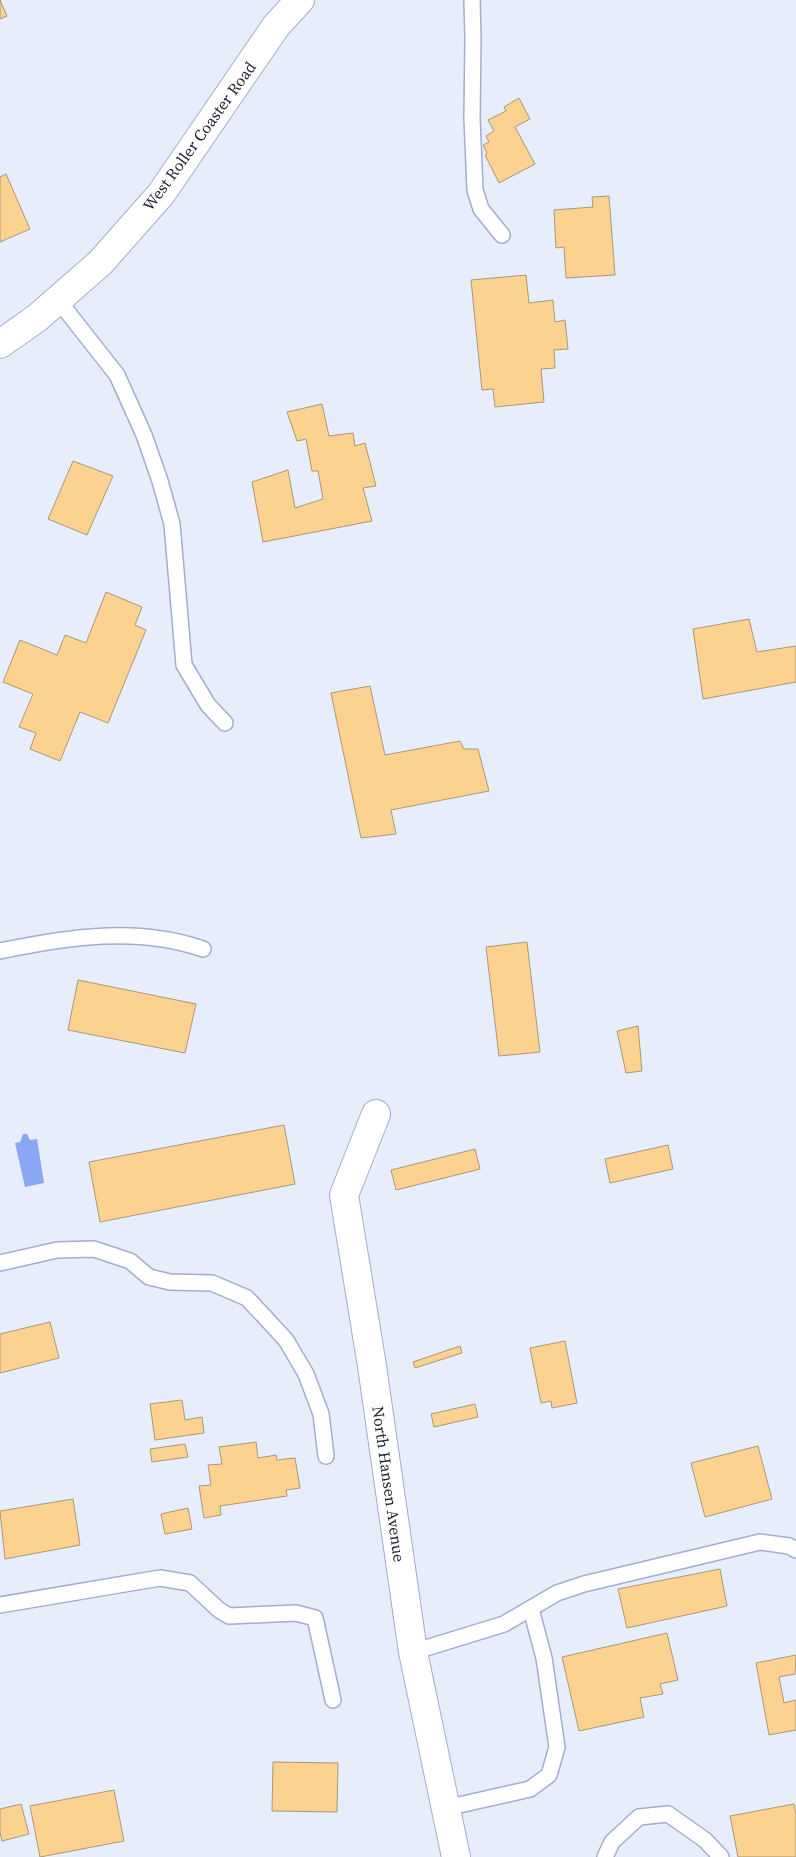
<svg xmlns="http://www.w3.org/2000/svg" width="796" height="1857" viewBox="0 0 796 1857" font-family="'Source Serif 4',serif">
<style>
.water{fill:#89a7f5}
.building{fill:#fbd290;stroke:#ab9879}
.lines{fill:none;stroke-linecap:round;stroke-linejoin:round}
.lane-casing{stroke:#a1aece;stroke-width:18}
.street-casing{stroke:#a1aece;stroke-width:30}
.secondary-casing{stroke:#a1aece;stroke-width:30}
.lane{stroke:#fff;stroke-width:15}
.street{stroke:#fff;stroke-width:28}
.secondary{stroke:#fff;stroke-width:28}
.labels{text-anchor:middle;stroke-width:4;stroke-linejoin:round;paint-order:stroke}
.street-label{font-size:16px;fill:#222733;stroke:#fff}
</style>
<rect width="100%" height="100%" fill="#e7edfa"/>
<polygon class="water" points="23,1134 27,1134 30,1140 37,1139 44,1183 25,1187 15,1143 20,1142"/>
<g class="building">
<polygon points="0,0 7,16 0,19"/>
<polygon points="519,98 530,119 515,127 535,164 499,183 485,155 487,153 483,145 489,142 486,136 494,131 488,120 506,111 504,107"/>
<polygon points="6,174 30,229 0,242 0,177"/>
<polygon points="609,196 615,275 566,278 564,247 556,248 554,210 593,207 592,197"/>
<polygon points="526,275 529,303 553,300 555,322 565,320 568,349 554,350 555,368 541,369 544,402 495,407 493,389 482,390 471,280"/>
<polygon points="322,404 329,436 353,433 355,446 365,443 376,486 363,488 372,521 263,542 252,482 288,470 295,508 323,499 318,471 312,471 306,439 297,441 287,412"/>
<polygon points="73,461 113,476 87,535 48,519"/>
<polygon points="106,592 142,607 135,625 146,630 108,723 80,712 60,761 30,749 36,733 19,727 33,694 3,682 20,640 57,655 65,635 86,643"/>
<polygon points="749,619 757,652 796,646 796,682 703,699 693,629"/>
<polygon points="370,686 385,755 460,741 464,749 478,749 489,791 391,810 396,834 361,838 331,693"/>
<polygon points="527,942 540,1052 499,1056 486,947"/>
<polygon points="78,980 196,1004 185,1053 68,1030"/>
<polygon points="638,1026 642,1071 626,1073 617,1031"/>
<polygon points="284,1125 295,1184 100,1222 89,1162"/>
<polygon points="668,1145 673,1169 610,1183 605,1159"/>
<polygon points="475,1149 480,1169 396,1190 391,1170"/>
<polygon points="50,1322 59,1358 0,1373 0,1334"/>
<polygon points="565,1341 577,1403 552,1408 551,1401 541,1403 530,1348"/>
<polygon points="460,1346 462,1353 415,1368 413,1362"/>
<polygon points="182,1400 185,1420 202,1417 204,1433 155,1440 150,1404"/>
<polygon points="475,1404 478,1417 434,1427 431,1414"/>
<polygon points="256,1442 258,1458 276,1455 277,1460 295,1458 300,1488 286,1490 287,1496 220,1506 221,1515 204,1518 199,1486 211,1485 208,1465 222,1464 219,1447"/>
<polygon points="185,1444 188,1457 152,1462 150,1449"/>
<polygon points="758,1446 772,1499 705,1517 691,1463"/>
<polygon points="73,1499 80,1545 5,1559 0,1511"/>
<polygon points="188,1508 192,1529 165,1534 161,1514"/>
<polygon points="720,1569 727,1606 627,1628 618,1589"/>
<polygon points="667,1633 678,1680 660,1684 663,1694 640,1698 644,1717 579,1731 562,1657"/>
<polygon points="796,1655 795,1674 779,1677 784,1703 796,1700 796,1730 769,1735 756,1663"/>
<polygon points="273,1762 338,1763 337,1812 272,1811"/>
<polygon points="114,1790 124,1841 40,1857 30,1806"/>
<polygon points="21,1804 29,1834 2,1841 0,1832 0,1809"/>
<polygon points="794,1804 796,1814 796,1857 738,1857 730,1816"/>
</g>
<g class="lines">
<defs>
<g id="lane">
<polyline points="472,0 473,38 472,118 475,190 481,209 502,235"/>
<polyline points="58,300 117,375 144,435 160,481 172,524 184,665 208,705 225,723"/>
<path d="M 0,951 C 68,937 137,926 203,949"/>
<polyline points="0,1263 57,1250 94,1249 130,1261 149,1277 170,1282 212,1283 247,1298 286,1340 306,1374 321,1414 326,1456"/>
<polyline points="0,1605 160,1578 190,1583 219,1610 229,1616 296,1613 315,1618 333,1700"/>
<polyline points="413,1652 504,1624 557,1593 584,1584 760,1542 789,1546 796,1550"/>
<polyline points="446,1808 530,1789 549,1775 557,1747 544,1658 531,1609"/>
<polyline points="605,1857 612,1842 639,1817 668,1814 705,1840 721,1857"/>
</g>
<polyline id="street" points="376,1114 344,1195 372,1366 413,1652 456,1857"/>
<polyline id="secondary" points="0,344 37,318 100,263 161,194 276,26 300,0"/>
</defs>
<use href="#lane" class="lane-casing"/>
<use href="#street" class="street-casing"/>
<use href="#secondary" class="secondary-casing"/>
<use href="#lane" class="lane"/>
<use href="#street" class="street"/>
<use href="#secondary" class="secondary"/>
</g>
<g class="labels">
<g class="street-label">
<text transform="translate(199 136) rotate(-54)" y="6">West Roller Coaster Road</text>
<text transform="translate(389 1484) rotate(82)" y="6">North Hansen Avenue</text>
</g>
</g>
</svg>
